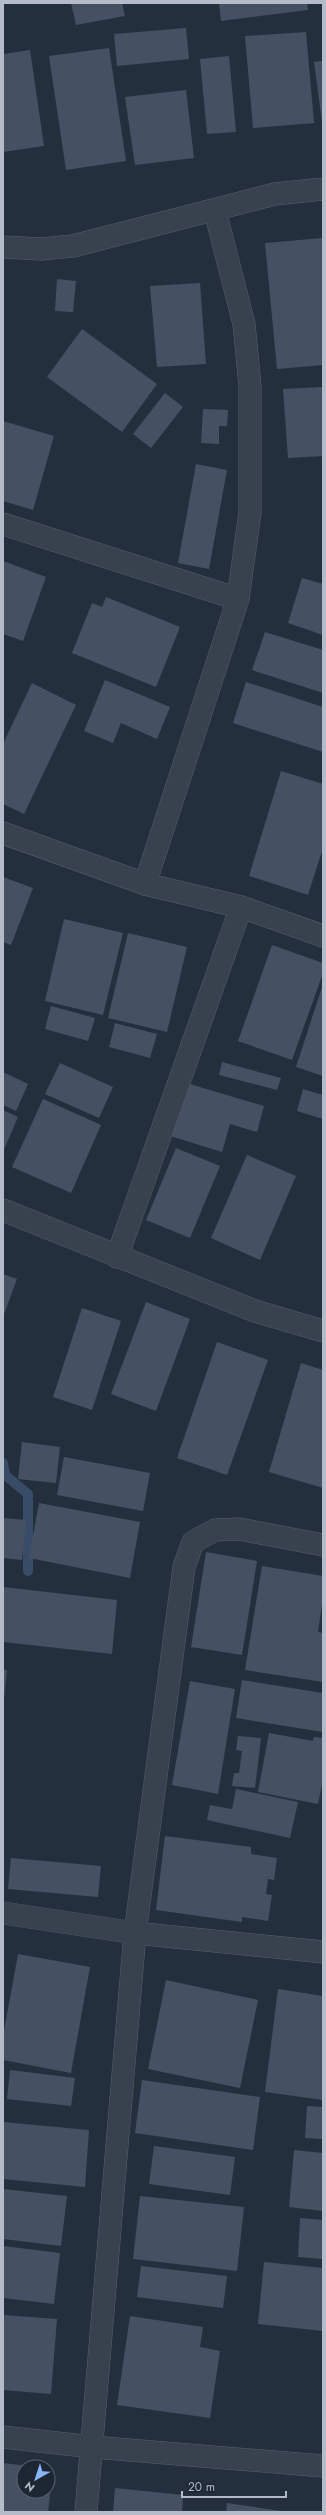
<svg xmlns="http://www.w3.org/2000/svg" width="326" height="2515" viewBox="0 0 326 2515" font-family="Jost,sans-serif">
<style>
.lines{fill:none;stroke-linecap:round;stroke-linejoin:round}
.stream{stroke:#394c67;stroke-width:10}
.building{fill:#455162}
.minor-casing{stroke:#565f6c;stroke-width:23}
.minor{stroke:#38414e;stroke-width:22}
</style>
<rect width="100%" height="100%" fill="#242f3e"/>
<g class="lines">
<polyline class="stream" points="3,1463 5,1475 28,1494 28,1571"/>
</g>
<g class="building">
<polygon points="71,3 122,3 125,16 76,25"/>
<polygon points="219,3 307,3 308,10 221,21"/>
<polygon points="186,28 189,59 117,66 114,34"/>
<polygon points="306,32 314,123 253,128 245,36"/>
<polygon points="109,48 126,161 66,170 49,56"/>
<polygon points="30,50 44,146 3,152 3,54"/>
<polygon points="229,56 236,132 207,134 200,59"/>
<polygon points="323,61 323,122 322,122 314,62"/>
<polygon points="186,90 194,158 135,165 125,97"/>
<polygon points="323,238 323,365 277,369 265,243"/>
<polygon points="57,279 76,281 73,312 55,311"/>
<polygon points="200,283 206,364 157,367 150,286"/>
<polygon points="82,329 157,384 122,432 47,377"/>
<polygon points="323,387 323,456 288,458 283,389"/>
<polygon points="165,393 183,407 151,448 133,434"/>
<polygon points="203,409 228,410 227,426 219,426 219,444 201,443"/>
<polygon points="3,421 54,436 33,510 3,501"/>
<polygon points="196,464 227,470 209,569 178,563"/>
<polygon points="3,561 46,577 23,641 3,634"/>
<polygon points="302,578 323,584 323,635 288,623"/>
<polygon points="106,597 180,627 156,687 72,653 92,603 102,607"/>
<polygon points="265,632 323,650 323,693 252,670"/>
<polygon points="105,680 170,707 157,739 121,723 113,743 84,731"/>
<polygon points="246,682 323,707 323,752 233,723"/>
<polygon points="32,683 76,705 24,814 3,804 3,744"/>
<polygon points="281,771 323,784 323,848 308,895 249,876"/>
<polygon points="3,877 33,888 11,945 3,942"/>
<polygon points="64,919 123,933 103,1015 45,1001"/>
<polygon points="128,933 187,947 167,1032 108,1018"/>
<polygon points="272,945 323,963 323,973 292,1060 238,1041"/>
<polygon points="323,984 323,1076 296,1067"/>
<polygon points="51,1006 95,1018 88,1041 45,1029"/>
<polygon points="115,1023 157,1034 150,1058 109,1047"/>
<polygon points="222,1062 281,1078 277,1090 219,1075"/>
<polygon points="60,1063 113,1087 99,1118 45,1094"/>
<polygon points="3,1072 28,1084 16,1111 3,1105"/>
<polygon points="183,1082 264,1106 257,1132 230,1124 222,1152 167,1135"/>
<polygon points="303,1089 323,1095 323,1119 297,1111"/>
<polygon points="43,1099 101,1125 71,1193 12,1167"/>
<polygon points="3,1110 18,1117 3,1152"/>
<polygon points="176,1148 220,1166 190,1238 146,1220"/>
<polygon points="247,1155 296,1176 260,1260 211,1238"/>
<polygon points="3,1274 17,1279 3,1317"/>
<polygon points="146,1302 190,1319 156,1411 111,1394"/>
<polygon points="82,1308 121,1321 92,1410 53,1397"/>
<polygon points="217,1342 268,1360 227,1475 177,1458"/>
<polygon points="301,1363 323,1370 323,1488 269,1472"/>
<polygon points="22,1442 60,1447 56,1483 18,1479"/>
<polygon points="64,1457 150,1473 143,1511 57,1495"/>
<polygon points="39,1503 140,1522 130,1578 29,1558"/>
<polygon points="3,1518 26,1520 22,1560 3,1558"/>
<polygon points="206,1552 257,1561 242,1655 191,1647"/>
<polygon points="262,1566 323,1576 323,1597 318,1632 323,1633 323,1682 245,1670"/>
<polygon points="3,1587 117,1600 112,1654 3,1642"/>
<polygon points="3,1670 7,1670 4,1699 3,1699"/>
<polygon points="242,1680 323,1693 323,1732 236,1718"/>
<polygon points="190,1681 235,1689 218,1794 172,1785"/>
<polygon points="269,1733 313,1741 314,1737 323,1738 323,1779 318,1804 258,1792"/>
<polygon points="238,1736 261,1738 255,1788 232,1786 234,1773 239,1773 242,1751 236,1750"/>
<polygon points="236,1789 298,1802 290,1838 207,1820 210,1805 232,1809"/>
<polygon points="165,1836 251,1847 251,1854 277,1858 274,1880 268,1879 266,1894 272,1895 268,1921 242,1917 242,1922 156,1910"/>
<polygon points="11,1858 101,1866 98,1897 8,1889"/>
<polygon points="18,1954 90,1967 71,2073 3,2060 3,2036"/>
<polygon points="166,1980 258,2000 240,2088 148,2069"/>
<polygon points="278,1989 323,1996 323,2100 265,2092"/>
<polygon points="10,2070 75,2078 71,2106 7,2099"/>
<polygon points="142,2080 260,2097 253,2150 135,2133"/>
<polygon points="307,2106 323,2107 323,2139 305,2138"/>
<polygon points="3,2122 89,2130 85,2187 3,2179"/>
<polygon points="154,2146 235,2157 230,2195 149,2184"/>
<polygon points="294,2150 323,2153 323,2211 289,2207"/>
<polygon points="3,2189 67,2196 61,2246 3,2239"/>
<polygon points="140,2196 244,2207 237,2271 133,2259"/>
<polygon points="300,2218 323,2220 323,2259 298,2257"/>
<polygon points="3,2246 60,2253 54,2304 3,2298"/>
<polygon points="264,2262 323,2268 323,2331 258,2324"/>
<polygon points="141,2266 227,2276 223,2308 137,2297"/>
<polygon points="3,2315 57,2319 51,2394 3,2390"/>
<polygon points="130,2316 203,2327 200,2347 220,2351 210,2418 117,2405"/>
<polygon points="3,2463 29,2466 24,2467 24,2491 48,2491 48,2468 53,2469 48,2512 3,2512"/>
<polygon points="115,2488 183,2495 182,2512 113,2512"/>
<polygon points="227,2503 281,2511 281,2512 226,2512"/>
</g>
<g class="lines">
<defs>
<g id="minor">
<polyline points="3,247 41,249 73,246 275,194 323,189"/>
<polyline points="3,524 238,599"/>
<polyline points="3,833 145,884 241,907 323,936"/>
<polyline points="145,884 238,599 250,512 250,386 244,324 215,211"/>
<polyline points="3,1210 255,1311 323,1331"/>
<polyline points="117,1257 241,907"/>
<polyline points="3,1913 135,1933 323,1952"/>
<polyline points="3,2437 93,2447 323,2466"/>
<polyline points="86,2512 135,1933 184,1567 193,1542 215,1530 239,1529 323,1545"/>
</g>
</defs>
<use href="#minor" class="minor-casing"/>
<use href="#minor" class="minor"/>
</g>
<rect width="326" height="2515" fill="none" stroke="#b4bcc9" stroke-width="8"/>
<g transform="translate(36 2479) rotate(219)"><circle r="19" fill="#1d2633" stroke="#59626f"/>
<path d="M0-3L7 15L0 10L-7 15Z" fill="#8ab4f8"/>
<text y="-6" font-size="11" font-weight="bold" text-anchor="middle" fill="#b4bcc9">N</text>
</g>
<path d="M182 2491v6h104v-6" fill="none" stroke="#b4bcc9" stroke-width="2"/>
<text x="188" y="2491" font-size="12" fill="#b4bcc9" stroke="#1d2633" stroke-width="3" paint-order="stroke">20 m</text>
</svg>
